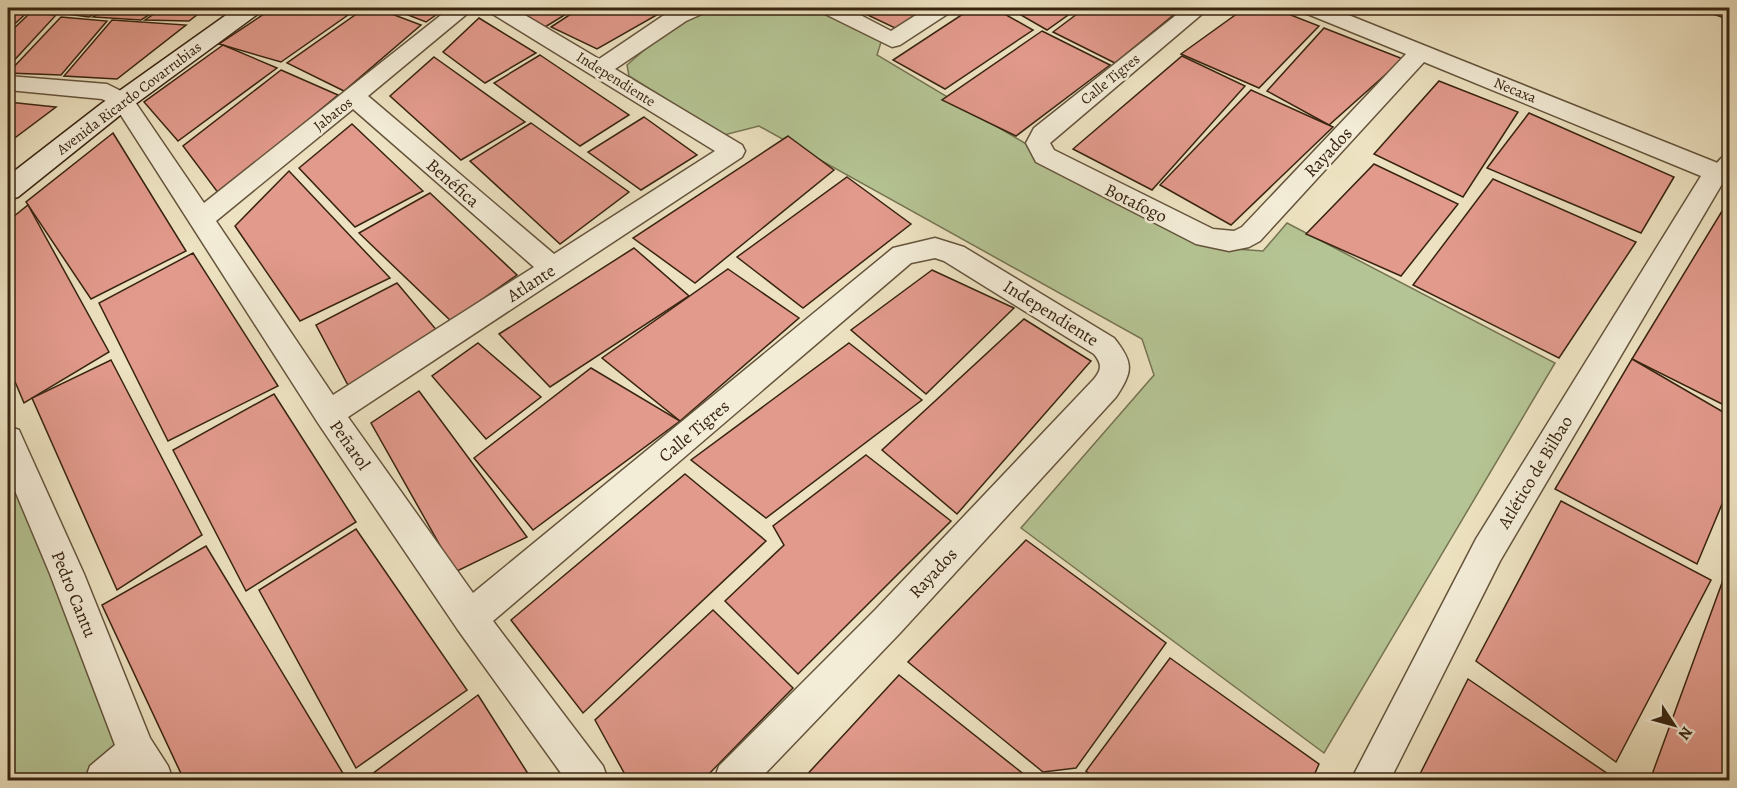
<svg xmlns="http://www.w3.org/2000/svg" width="1737" height="788" viewBox="0 0 1737 788" font-family="Alegreya,serif">
<style>
.green{fill:#b5c494;stroke:#767452;stroke-width:1.5}
.building{fill:#e29a8c;stroke:#382410;stroke-width:1.5}
.lines{fill:none;stroke-linecap:round;stroke-linejoin:round}
.lane-casing{stroke:#65543c;stroke-width:3}
.street-casing{stroke:#65543c;stroke-width:3}
.secondary-casing{stroke:#382410;stroke-width:3}
.lane{fill:#f3ecd7;fill-rule:evenodd}
.street{fill:#f3ecd7;fill-rule:evenodd}
.secondary{fill:#f3ecd7;fill-rule:evenodd}
.labels{text-anchor:middle;stroke-width:5;stroke-linejoin:round;paint-order:stroke}
.far-street-label{font-size:15px;fill:#382410;stroke:#f3ecd7}
.street-label{font-size:18px;fill:#382410;stroke:#f3ecd7}
</style>
<rect width="100%" height="100%" fill="#ede2c1"/>
<filter id="stains"><feTurbulence type="fractalNoise" baseFrequency=".00333" numOctaves="4"/><feColorMatrix values="0 0 0 0 .2 0 0 0 0 .09 0 0 0 0 .02 0 0 0 .5 -.17"/></filter>
<radialGradient id="worn" r=".72"><stop offset=".6" stop-color="#630" stop-opacity="0"/><stop offset="1" stop-color="#630" stop-opacity=".3"/></radialGradient>
<g class="green">
<polygon points="714,8 818,8 882,39 877,55 1033,148 1222,248 1263,251 1287,223 1555,363 1324,753 1021,528 1154,375 1142,339 759,126 724,135 629,76 627,65 666,31"/>
<polygon points="8,467 108,715 136,751 104,780 8,780"/>
</g>
<g class="building">
<polygon points="8,8 32,8 8,30"/>
<polygon points="59,8 105,8 89,17 52,12"/>
<polygon points="109,8 160,8 141,20 93,17"/>
<polygon points="163,8 206,8 189,21 145,20"/>
<polygon points="273,8 358,8 281,62 219,44"/>
<polygon points="365,8 376,8 421,25 344,91 287,63"/>
<polygon points="390,8 446,8 426,22"/>
<polygon points="514,8 576,8 545,27"/>
<polygon points="580,8 669,8 597,49 551,27"/>
<polygon points="853,8 927,8 895,28"/>
<polygon points="972,8 994,8 1033,30 945,89 893,60"/>
<polygon points="1009,8 1078,8 1047,30"/>
<polygon points="1085,8 1182,8 1115,63 1053,32"/>
<polygon points="1245,8 1273,8 1319,26 1259,88 1181,54"/>
<polygon points="1696,8 1730,8 1730,20"/>
<polygon points="30,13 56,15 8,67 8,34"/>
<polygon points="61,17 107,21 61,75 8,73"/>
<polygon points="479,18 536,53 485,83 443,52"/>
<polygon points="112,20 186,25 117,79 64,76"/>
<polygon points="1324,28 1403,59 1329,125 1267,91"/>
<polygon points="1042,31 1110,65 1016,136 942,100"/>
<polygon points="223,45 277,68 178,141 144,102"/>
<polygon points="540,55 629,115 580,146 494,83"/>
<polygon points="1182,56 1245,86 1152,190 1073,149"/>
<polygon points="434,57 525,122 461,160 390,96"/>
<polygon points="281,70 338,95 219,194 183,146"/>
<polygon points="1439,81 1518,112 1463,197 1374,154"/>
<polygon points="1251,90 1333,127 1231,225 1160,185"/>
<polygon points="8,102 56,107 8,143"/>
<polygon points="1529,113 1674,177 1641,233 1487,168"/>
<polygon points="644,117 697,155 641,190 588,152"/>
<polygon points="531,123 629,192 560,244 470,161"/>
<polygon points="352,124 423,191 355,227 299,168"/>
<polygon points="113,133 186,251 91,299 26,202"/>
<polygon points="788,136 834,170 695,283 633,238"/>
<polygon points="1374,164 1458,204 1401,276 1306,234"/>
<polygon points="289,171 390,278 300,321 235,226"/>
<polygon points="847,177 911,224 803,308 737,257"/>
<polygon points="1493,179 1636,242 1559,358 1413,285"/>
<polygon points="430,193 517,275 451,321 359,233"/>
<polygon points="1730,198 1730,408 1632,359"/>
<polygon points="28,205 109,352 24,403 8,365 8,221"/>
<polygon points="634,248 689,296 550,387 499,334"/>
<polygon points="193,253 278,386 168,441 99,303"/>
<polygon points="728,269 799,318 680,421 602,358"/>
<polygon points="932,270 1014,308 926,394 851,330"/>
<polygon points="397,283 439,333 350,389 316,325"/>
<polygon points="1024,319 1091,361 957,514 882,450"/>
<polygon points="478,343 541,397 486,439 432,376"/>
<polygon points="849,343 922,400 766,518 691,460"/>
<polygon points="1632,359 1730,416 1730,485 1697,564 1555,489"/>
<polygon points="111,360 202,535 117,590 32,398"/>
<polygon points="591,368 680,421 533,530 474,458"/>
<polygon points="419,391 527,537 455,572 371,423"/>
<polygon points="274,394 356,522 246,591 173,450"/>
<polygon points="866,455 951,521 798,674 725,601 784,545 773,526"/>
<polygon points="685,474 766,541 583,713 511,620"/>
<polygon points="1561,501 1711,580 1616,762 1476,661"/>
<polygon points="356,529 467,690 356,768 259,590"/>
<polygon points="1026,540 1166,643 1076,768 1043,772 908,662"/>
<polygon points="206,546 347,780 184,780 102,605"/>
<polygon points="1730,561 1730,780 1650,780"/>
<polygon points="713,610 793,688 703,780 628,780 595,720"/>
<polygon points="1170,658 1319,764 1312,780 1097,780 1086,771"/>
<polygon points="899,675 1031,780 802,780"/>
<polygon points="1468,679 1617,780 1417,780"/>
<polygon points="478,695 532,780 364,780"/>
</g>
<g class="lines">
<defs>
<path id="lane" d="M 1730,153 L 1730,166 L 1720,176 L 1712,176 L 1710,173 C 1714,166 1722,155 1730,153 Z"/>
<g id="street">
<path d="M 450,8 L 474,8 L 368,96 L 554,254 L 715,151 L 491,13 L 489,8 L 513,8 L 599,59 L 670,11 L 679,8 L 706,8 L 704,13 L 686,21 L 615,69 L 742,145 L 745,151 L 742,157 L 348,417 L 473,593 L 893,248 L 935,238 L 964,247 L 1114,338 C 1134,363 1133,371 1116,397 L 900,633 L 759,780 L 714,780 L 719,766 L 876,609 L 1094,379 C 1102,369 1102,364 1094,354 L 944,261 L 935,258 L 911,263 L 493,621 L 603,766 L 608,780 L 566,780 L 458,630 L 318,423 L 115,106 L 102,99 L 8,90 L 8,76 L 107,84 L 131,96 L 204,203 ZM 353,109 L 534,267 L 333,395 L 216,221 Z"/>
<polygon points="820,8 847,8 891,31 927,8 952,8 949,13 900,45 892,47 823,13"/>
<polygon points="1185,8 1209,8 1050,143 1054,150 1213,229 1234,231 1242,227 1406,54 1305,13 1303,8 1331,8 1730,168 1730,187 1722,184 1500,561 1390,780 1351,780 1476,539 1701,176 1424,62 1260,241 1249,247 1229,251 1196,244 1036,162 1026,143 1034,128"/>
<polygon points="8,426 19,430 23,439 84,574 150,738 168,766 173,780 85,780 90,766 115,745 50,574 8,474"/>
</g>
<polygon id="secondary" points="236,8 263,8 259,13 119,116 18,197 8,200 8,176 101,104"/>
</defs>
<use href="#lane" class="lane-casing"/>
<use href="#street" class="street-casing"/>
<use href="#secondary" class="secondary-casing"/>
<use href="#lane" class="lane"/>
<use href="#street" class="street"/>
<use href="#secondary" class="secondary"/>
</g>
<g class="labels">
<g class="far-street-label">
<text transform="translate(616 79) rotate(32)" y="5">Independiente</text>
<text transform="translate(1110 79) rotate(-39)" y="5">Calle Tigres</text>
<text transform="translate(1515 90) rotate(22)" y="5">Necaxa</text>
<text transform="translate(129 98) rotate(-37)" y="5">Avenida Ricardo Covarrubias</text>
<text transform="translate(333 114) rotate(-38)" y="5">Jabatos</text>
</g>
<g class="street-label">
<text transform="translate(1328 152) rotate(-47)" y="6">Rayados</text>
<text transform="translate(453 183) rotate(41)" y="6">Benéfica</text>
<text transform="translate(1136 203) rotate(26)" y="6">Botafogo</text>
<text transform="translate(531 283) rotate(-33)" y="6">Atlante</text>
<text transform="translate(1051 313) rotate(32)" y="6">Independiente</text>
<text transform="translate(694 431) rotate(-40)" y="6">Calle Tigres</text>
<text transform="translate(350 445) rotate(55)" y="6">Peñarol</text>
<text transform="translate(1535 472) rotate(-59)" y="6">Atlético de Bilbao</text>
<text transform="translate(933 573) rotate(-47)" y="6">Rayados</text>
<text transform="translate(74 594) rotate(68)" y="6">Pedro Cantu</text>
</g>
</g>
<rect width="1737" height="788" fill="none" stroke="#ede2c1" stroke-width="30"/>
<rect x="9" y="9" width="1719" height="770" fill="none" stroke="#382410" stroke-width="3"/>
<rect x="15" y="15" width="1707" height="758" fill="none" stroke="#382410" stroke-width="1.5"/>
<g transform="translate(1674 725) rotate(126)" stroke="#f3ecd7" stroke-width="4.5" paint-order="stroke">
<path d="M0-4.5L10 22L0 15L-10 22Z" fill="#382410"/>
<text y="-9" font-size="16" font-weight="bold" text-anchor="middle" fill="#382410">N</text>
</g>
<rect width="100%" height="100%" filter="url(#stains)"/>
<rect width="100%" height="100%" fill="url(#worn)"/>
</svg>
